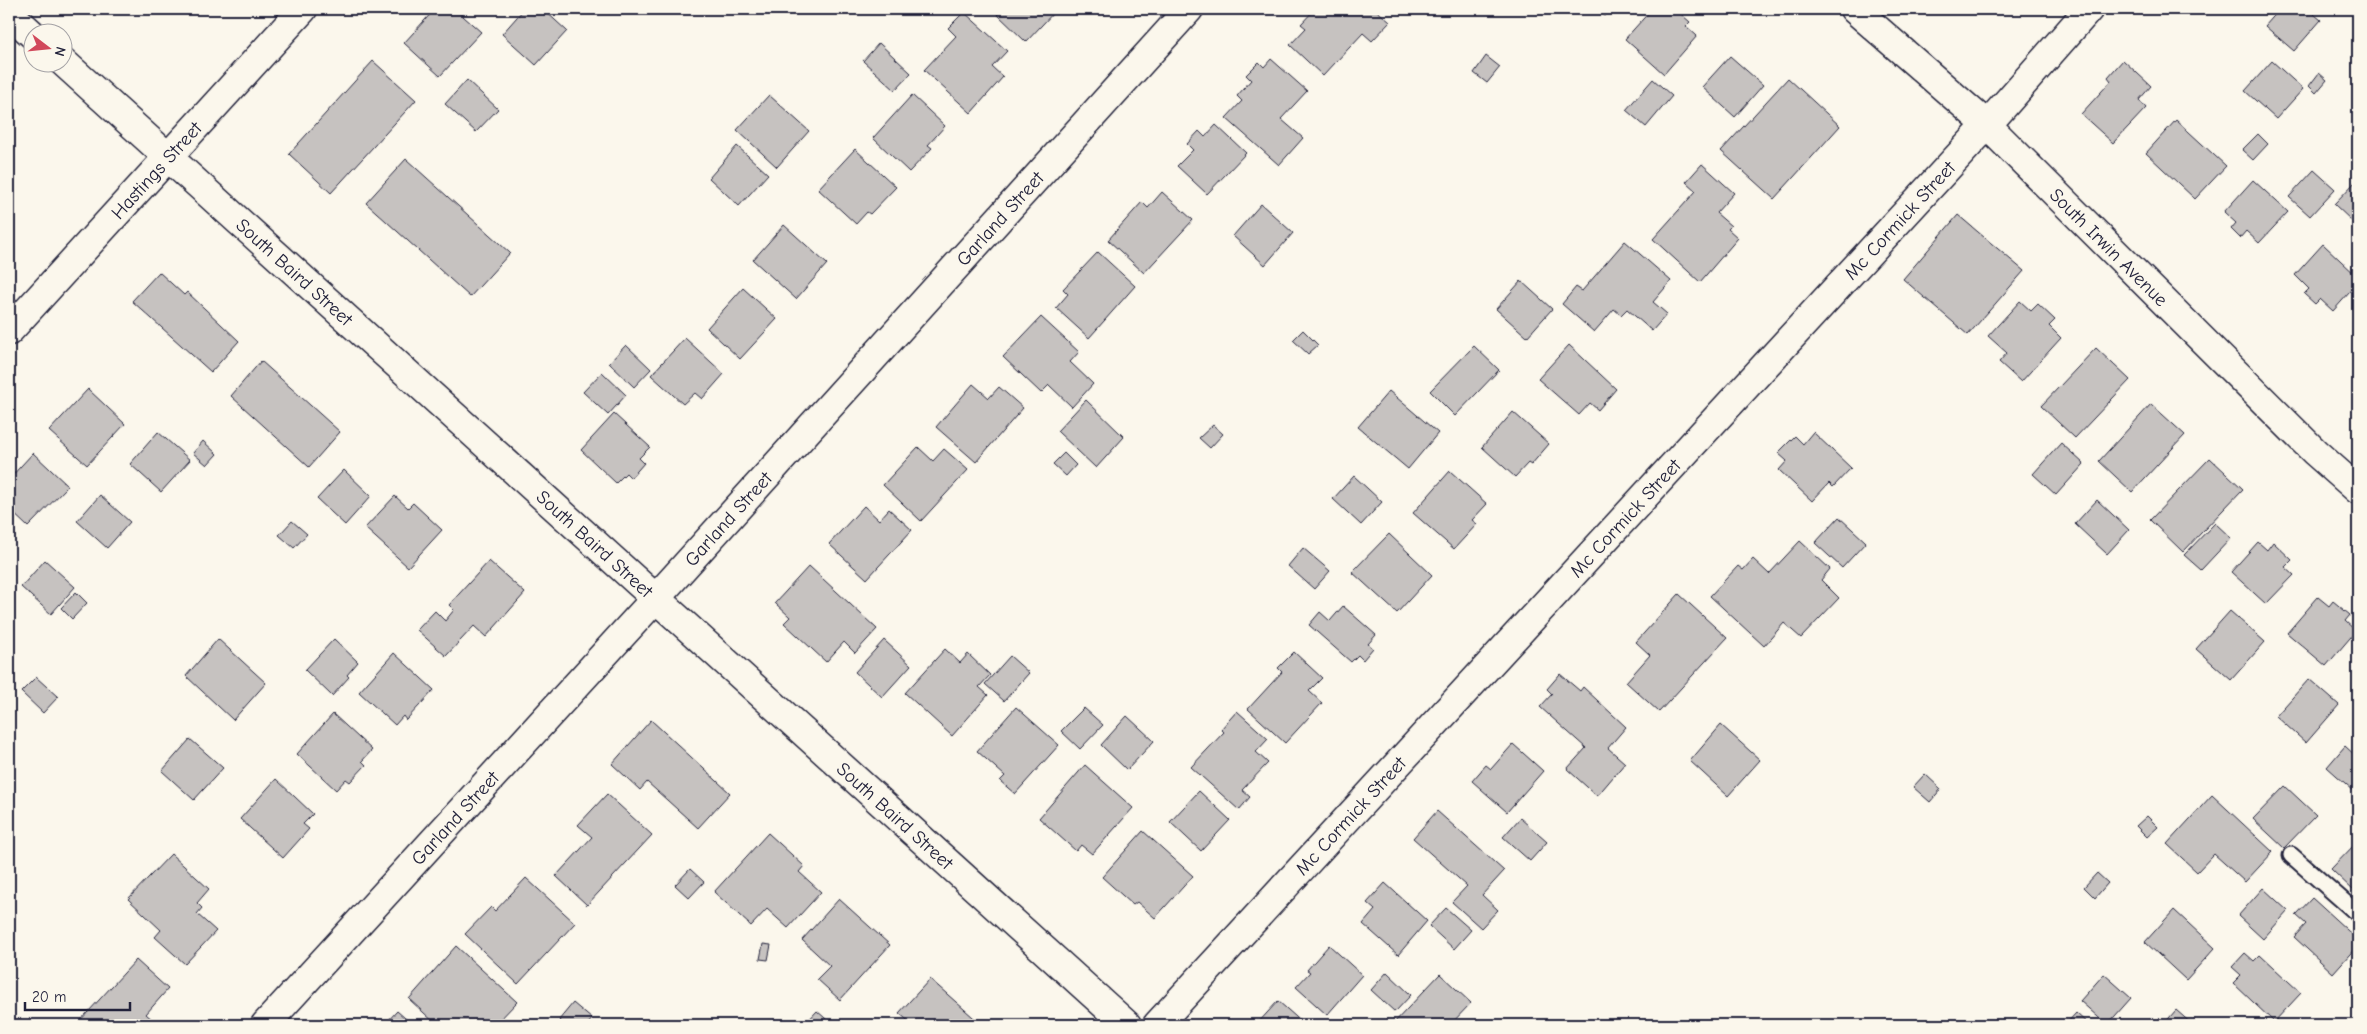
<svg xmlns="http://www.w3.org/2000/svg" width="2367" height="1034" viewBox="0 0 2367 1034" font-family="'Comic Neue',sans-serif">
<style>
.building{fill:#c6c2c0;stroke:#22223b}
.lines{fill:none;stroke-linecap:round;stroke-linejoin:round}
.service-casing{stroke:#22223b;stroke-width:19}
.minor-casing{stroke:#22223b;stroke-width:31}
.tertiary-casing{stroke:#22223b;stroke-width:31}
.service{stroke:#fbf7ec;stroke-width:15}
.minor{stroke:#fbf7ec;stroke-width:28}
.tertiary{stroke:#fbf7ec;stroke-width:28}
.labels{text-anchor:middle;stroke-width:5;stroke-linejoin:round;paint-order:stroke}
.street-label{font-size:19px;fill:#22223b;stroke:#fbf7ec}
</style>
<rect width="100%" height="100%" fill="#fbf7ec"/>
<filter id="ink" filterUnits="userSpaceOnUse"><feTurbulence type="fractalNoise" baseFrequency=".02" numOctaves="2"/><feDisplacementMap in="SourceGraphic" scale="10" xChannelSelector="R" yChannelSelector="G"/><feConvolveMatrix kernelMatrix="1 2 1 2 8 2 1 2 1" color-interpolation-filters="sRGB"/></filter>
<g filter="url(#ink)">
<g class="building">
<polygon points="435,9 455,9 481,32 440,76 404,43"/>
<polygon points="524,9 543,9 567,31 536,65 502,34"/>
<polygon points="997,9 1057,9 1026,42 995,12"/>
<polygon points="1315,9 1340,9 1343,12 1346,9 1375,9 1390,22 1372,41 1363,33 1323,76 1290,45 1306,28 1301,24"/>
<polygon points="1597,9 1612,9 1605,16"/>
<polygon points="1652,9 1666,9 1670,12 1675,9 1690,22 1686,26 1697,36 1664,74 1625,39"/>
<polygon points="2280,9 2308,9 2321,20 2294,51 2265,26"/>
<polygon points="964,12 1007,51 992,67 1003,77 971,113 924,70 956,36 948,28"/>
<polygon points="879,43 911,73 895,90 863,61"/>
<polygon points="1486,56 1500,67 1487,83 1474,73"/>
<polygon points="1730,56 1763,85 1735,117 1702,87"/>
<polygon points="1271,59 1307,91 1281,119 1303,138 1279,165 1226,118 1242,101 1237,96 1251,80 1246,75 1259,62 1264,67"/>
<polygon points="2123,60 2151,86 2139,100 2146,108 2113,143 2081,114 2111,81 2108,77"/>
<polygon points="373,61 416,100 331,193 289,154"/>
<polygon points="2272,61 2303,89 2276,119 2245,91"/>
<polygon points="2319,73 2327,80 2316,93 2309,86"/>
<polygon points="1788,78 1840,126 1774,199 1721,151"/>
<polygon points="1653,79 1672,96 1646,127 1626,110"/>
<polygon points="467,80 498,109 476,132 445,104"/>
<polygon points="769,95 809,131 777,167 737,130"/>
<polygon points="912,95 945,126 928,145 932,148 909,172 873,138"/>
<polygon points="2176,120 2226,166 2195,199 2146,153"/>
<polygon points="1216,125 1246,153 1207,194 1177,166 1193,150 1187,144 1199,131 1205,137"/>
<polygon points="2258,134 2268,144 2253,160 2242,150"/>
<polygon points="737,146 768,174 739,206 709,178"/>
<polygon points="855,149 896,187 870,214 867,212 856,224 818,189"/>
<polygon points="406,159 510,253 470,297 366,203"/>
<polygon points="1702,164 1734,193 1716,213 1731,226 1728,229 1738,238 1700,282 1653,239 1696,191 1686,182"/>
<polygon points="2314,170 2335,189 2310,216 2289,197"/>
<polygon points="2358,179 2358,217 2353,222 2334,204"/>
<polygon points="2253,180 2288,212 2259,243 2246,231 2240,238 2231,229 2236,223 2224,212"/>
<polygon points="1162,192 1193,220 1144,273 1108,240 1142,202 1148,208"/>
<polygon points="1261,204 1293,233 1265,265 1233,236"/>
<polygon points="1958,215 2024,271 1968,335 1903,279"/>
<polygon points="784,225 827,264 796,299 753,260"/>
<polygon points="1625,241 1671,281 1653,302 1667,314 1652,331 1627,309 1621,315 1614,309 1594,332 1562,304 1576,287 1582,291"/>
<polygon points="2323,244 2358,277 2358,283 2333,311 2320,299 2315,304 2304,294 2309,289 2295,275"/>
<polygon points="1098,252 1135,286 1089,338 1056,308 1068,294 1063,289"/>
<polygon points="159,272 184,295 187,292 239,341 211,372 132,301"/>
<polygon points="1521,281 1552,309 1527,337 1496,309"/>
<polygon points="743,288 777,319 740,359 707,328"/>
<polygon points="2020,301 2031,311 2038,304 2055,320 2049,326 2061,338 2021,382 1999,362 2007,353 1988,336"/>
<polygon points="1041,317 1079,352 1070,362 1093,384 1072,407 1049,385 1041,393 1003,357"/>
<polygon points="2358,320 2358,333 2352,327"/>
<polygon points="1303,330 1318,345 1308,354 1293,340"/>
<polygon points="685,338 724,374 702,399 695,393 683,404 651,375"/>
<polygon points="626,345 651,369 634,387 609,363"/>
<polygon points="1569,345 1616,389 1598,410 1590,403 1579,415 1538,379"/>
<polygon points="1474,346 1499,370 1455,416 1430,391"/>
<polygon points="2096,348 2130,380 2075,438 2041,406"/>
<polygon points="261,361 340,432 309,467 231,396"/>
<polygon points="602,372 626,395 608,415 583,392"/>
<polygon points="973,384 989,398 999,387 1023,408 976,462 936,427"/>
<polygon points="88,389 125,424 87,465 49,431"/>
<polygon points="1389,391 1438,433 1408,469 1358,427"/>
<polygon points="1086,400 1124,437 1096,468 1057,431"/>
<polygon points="2151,404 2185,435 2132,492 2099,461"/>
<polygon points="1513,412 1549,444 1531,465 1528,463 1515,477 1482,447"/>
<polygon points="614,414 650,447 639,458 644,463 631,478 626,473 616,483 581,450"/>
<polygon points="1213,425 1223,434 1210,448 1199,438"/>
<polygon points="158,432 190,460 161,492 130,464"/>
<polygon points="1813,432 1851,468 1833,487 1829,483 1812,501 1779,470 1787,461 1778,453 1795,436 1803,444"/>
<polygon points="203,441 217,454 207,465 193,453"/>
<polygon points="2061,443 2084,464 2056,495 2033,474"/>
<polygon points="918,447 933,461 944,449 968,470 921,521 883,485"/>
<polygon points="33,453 68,486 28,527 9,509 9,479"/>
<polygon points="1064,453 1076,465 1066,476 1053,464"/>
<polygon points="2210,458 2243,489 2183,552 2150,520"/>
<polygon points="344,470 371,496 345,525 317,499"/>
<polygon points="1450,471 1487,504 1472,520 1477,524 1454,549 1413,513"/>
<polygon points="1354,476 1382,502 1361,525 1333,499"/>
<polygon points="100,495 130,522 107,548 77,521"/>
<polygon points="395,496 408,508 413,503 442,530 408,567 365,528"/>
<polygon points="2097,500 2129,530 2107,554 2075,524"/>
<polygon points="864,506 879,520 889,509 912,530 867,579 829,544"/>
<polygon points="1839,517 1866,542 1842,568 1815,543"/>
<polygon points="292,521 307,534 294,548 279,535"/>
<polygon points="2215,523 2231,538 2201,570 2184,555"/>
<polygon points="1389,534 1432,575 1397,613 1352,572"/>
<polygon points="1800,541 1830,569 1821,580 1839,598 1801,638 1784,623 1764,646 1710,596 1738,566 1743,570 1753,559 1769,574"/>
<polygon points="2258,542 2267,550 2273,542 2292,560 2285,567 2294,575 2266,604 2231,572"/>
<polygon points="1303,548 1330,571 1314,589 1288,566"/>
<polygon points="45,560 75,587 51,614 21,587"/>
<polygon points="489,561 525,593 486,637 474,626 446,656 417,630 435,611 445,621 454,610 449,605"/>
<polygon points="809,566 877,629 855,653 844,642 826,662 784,623 790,617 775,603"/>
<polygon points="76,592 87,603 72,619 61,608"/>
<polygon points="1679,594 1727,638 1659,712 1626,682 1650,655 1636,642"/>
<polygon points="2318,597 2329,606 2333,601 2350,615 2345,621 2356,631 2326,666 2287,633"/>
<polygon points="1343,606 1376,635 1368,644 1373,648 1363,660 1358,655 1351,662 1309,625 1320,612 1330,621"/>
<polygon points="2230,611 2265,642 2231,680 2196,649"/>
<polygon points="218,639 266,683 233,720 186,676"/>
<polygon points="334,639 358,662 347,675 349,677 332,696 305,670"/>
<polygon points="884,640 911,665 882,697 855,672"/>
<polygon points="945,649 960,663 968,654 990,675 979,687 988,695 952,736 905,693"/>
<polygon points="1294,652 1322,678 1309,691 1322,703 1285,743 1248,709 1282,672 1278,668"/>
<polygon points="394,653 434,690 406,720 403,716 395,725 359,692"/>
<polygon points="1010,656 1029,673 1004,701 985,684"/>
<polygon points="1560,674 1580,691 1583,687 1626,727 1608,748 1625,763 1597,796 1567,769 1586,748 1540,707 1552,694 1547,689"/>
<polygon points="36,677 58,697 43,713 21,692"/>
<polygon points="2309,679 2339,705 2306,743 2276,716"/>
<polygon points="1016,707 1059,745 1015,794 1000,781 1005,776 977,751"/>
<polygon points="1084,708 1103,725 1080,749 1061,731"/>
<polygon points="1237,711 1268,739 1256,752 1268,763 1242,790 1250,797 1239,810 1191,767 1224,732 1221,729"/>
<polygon points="333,714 372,750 362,761 366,765 350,782 346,779 336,790 297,754"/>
<polygon points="1127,716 1154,741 1127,770 1101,745"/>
<polygon points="651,720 730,793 698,828 647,782 640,790 612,764"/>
<polygon points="1721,725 1760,760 1728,796 1690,761"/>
<polygon points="190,739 223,768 194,800 162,771"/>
<polygon points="1513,744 1543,771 1507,812 1472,781 1486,765 1491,769"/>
<polygon points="2345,746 2358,758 2358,788 2355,792 2327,767"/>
<polygon points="1085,765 1133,808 1092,854 1081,845 1076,851 1039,818"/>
<polygon points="1925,774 1941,789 1930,802 1913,787"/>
<polygon points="276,779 313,814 303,824 309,829 283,858 240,819"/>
<polygon points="2285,786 2316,815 2284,848 2253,819"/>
<polygon points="1199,791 1230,820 1201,851 1170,822"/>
<polygon points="607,794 652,835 587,905 556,876 592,837 578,825"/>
<polygon points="2212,795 2273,852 2245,882 2214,854 2197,872 2167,844"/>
<polygon points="1437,811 1504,871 1482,895 1498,910 1481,928 1452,902 1467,886 1413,838"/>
<polygon points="2147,816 2158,827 2147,837 2136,826"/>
<polygon points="1520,818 1547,842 1530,861 1503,837"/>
<polygon points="1143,831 1193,876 1155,918 1137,902 1133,905 1102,877"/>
<polygon points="768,833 804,866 799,872 821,892 788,928 767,909 751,926 714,892"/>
<polygon points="2358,841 2358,895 2331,869"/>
<polygon points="171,854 209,889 197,903 202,908 197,914 216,931 185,964 155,937 161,930 128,899"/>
<polygon points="690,869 704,882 689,898 675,885"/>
<polygon points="2097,873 2108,883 2095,898 2084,887"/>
<polygon points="526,878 575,923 518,984 465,934 491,907 495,911"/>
<polygon points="1385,883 1427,921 1398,955 1363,924 1375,910 1367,903"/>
<polygon points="2263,888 2288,911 2263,939 2238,916"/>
<polygon points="2312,898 2358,940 2358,945 2333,973 2294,937 2306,924 2296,915"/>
<polygon points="839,899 890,945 840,1000 817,979 830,966 802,940"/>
<polygon points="1446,908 1471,930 1454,949 1429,926"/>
<polygon points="2174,910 2215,948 2186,980 2145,942"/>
<polygon points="763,944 771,945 768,960 760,959"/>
<polygon points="1329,945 1362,975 1327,1015 1296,987 1310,972 1307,970"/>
<polygon points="456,946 517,1002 495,1025 437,1025 409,999"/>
<polygon points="2245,953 2254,961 2260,955 2301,993 2274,1022 2233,983 2241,975 2232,967"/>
<polygon points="136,960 168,989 146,1014 154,1021 150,1025 76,1025"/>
<polygon points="1387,972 1411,995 1395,1012 1371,990"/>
<polygon points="1440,974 1471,1003 1450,1025 1392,1025"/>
<polygon points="2104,974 2131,998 2107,1025 2080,1001"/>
<polygon points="930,979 982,1025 913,1025 899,1013"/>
<polygon points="1278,1001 1305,1025 1256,1025"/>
<polygon points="573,1003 592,1019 587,1025 565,1025 559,1020"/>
<polygon points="2176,1010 2193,1025 2163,1025"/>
<polygon points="397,1011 413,1025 384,1025"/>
<polygon points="817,1011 833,1025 804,1025"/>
<polygon points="2076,1013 2089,1025 2065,1025"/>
</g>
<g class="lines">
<defs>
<polyline id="service" points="2291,855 2358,914"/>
<g id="minor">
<path id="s1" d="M 1854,9 L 1987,125 L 2315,452 L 2358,490"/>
<path id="s2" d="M 9,331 L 303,9"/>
<path id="s3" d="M 265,1025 L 656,598 L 1189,9"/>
<path id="s4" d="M 1157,1025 L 1987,125 L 2089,9"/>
</g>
<g id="tertiary">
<polyline points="9,13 32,34"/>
<path id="s5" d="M 62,61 L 1127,1025"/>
</g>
</defs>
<use href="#service" class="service-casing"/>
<use href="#minor" class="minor-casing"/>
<use href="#tertiary" class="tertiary-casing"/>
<use href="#service" class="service"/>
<use href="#minor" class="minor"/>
<use href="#tertiary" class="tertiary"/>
</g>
</g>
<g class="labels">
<g class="street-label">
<text dy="7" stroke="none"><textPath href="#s2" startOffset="218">Hastings Street</textPath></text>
<text dy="7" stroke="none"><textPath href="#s3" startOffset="1091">Garland Street</textPath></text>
<text dy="7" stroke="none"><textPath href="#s4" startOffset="1095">Mc Cormick Street</textPath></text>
<text dy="7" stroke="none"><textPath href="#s1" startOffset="349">South Irwin Avenue</textPath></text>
<text dy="7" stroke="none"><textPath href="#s5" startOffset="314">South Baird Street</textPath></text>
<text dy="7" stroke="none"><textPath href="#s3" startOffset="686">Garland Street</textPath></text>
<text dy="7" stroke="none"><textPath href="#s4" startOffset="690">Mc Cormick Street</textPath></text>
<text dy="7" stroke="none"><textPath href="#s5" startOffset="719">South Baird Street</textPath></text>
<text dy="7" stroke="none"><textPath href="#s5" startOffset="1124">South Baird Street</textPath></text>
<text dy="7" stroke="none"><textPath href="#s4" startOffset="285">Mc Cormick Street</textPath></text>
<text dy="7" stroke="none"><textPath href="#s3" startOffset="281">Garland Street</textPath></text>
</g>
</g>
<rect width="2367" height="1034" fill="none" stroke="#fbf7ec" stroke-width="30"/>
<rect x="15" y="15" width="2337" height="1004" fill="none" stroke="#22223b" stroke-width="2" filter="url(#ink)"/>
<g transform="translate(48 48) rotate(106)"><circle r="24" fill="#fbf7ec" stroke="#a4a2a5"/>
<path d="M0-4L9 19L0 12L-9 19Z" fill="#d1495b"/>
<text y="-8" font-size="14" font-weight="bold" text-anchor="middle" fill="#22223b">N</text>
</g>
<path d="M25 1002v8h105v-8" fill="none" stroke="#22223b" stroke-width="2.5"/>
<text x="32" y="1002" font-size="15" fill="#22223b" stroke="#fbf7ec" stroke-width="4" paint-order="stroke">20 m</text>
</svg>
